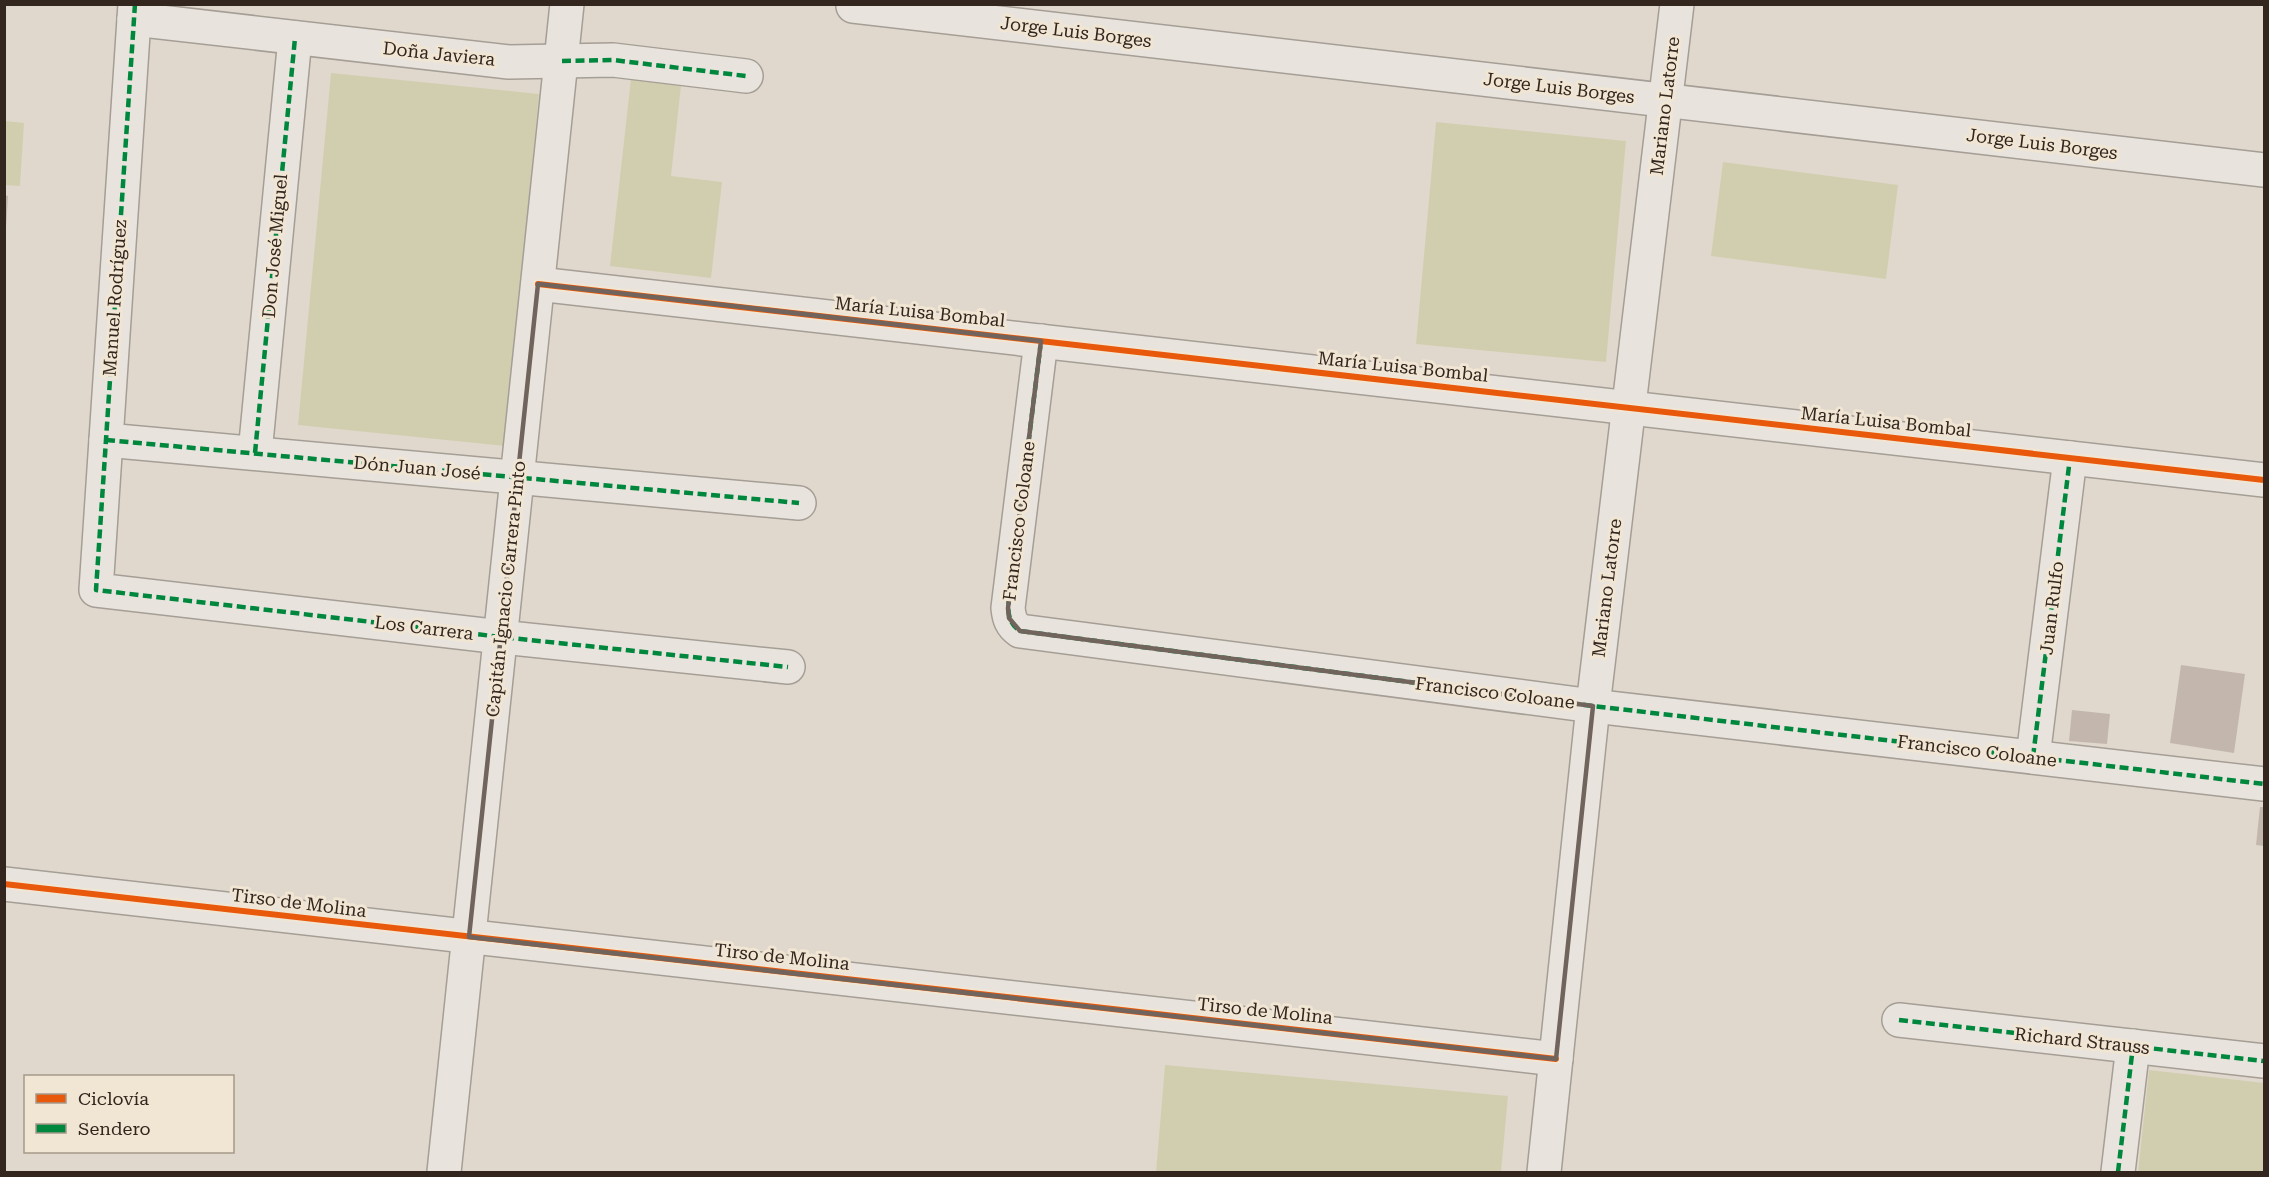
<svg xmlns="http://www.w3.org/2000/svg" width="2269" height="1177" viewBox="0 0 2269 1177" font-family="'Roboto Serif',serif">
<style>
.green{fill:#d1ceb0}
.building{fill:#c3b7ad}
.lines{fill:none;stroke-linecap:round;stroke-linejoin:round}
.minor-casing{stroke:#a59e96;stroke-width:36}
.minor{stroke:#e8e4dd;stroke-width:33}
.quiet{stroke:#00873e;stroke-width:4.5;stroke-dasharray:9 4.5;stroke-linecap:butt}
.cycleway-casing{stroke:#f1e5d3;stroke-width:10}
.cycleway{stroke:#e8590c;stroke-width:6}
.marked{fill:none;stroke:#70645c;stroke-width:4.5;stroke-linejoin:round}
.labels{text-anchor:middle;stroke-width:6;stroke-linejoin:round;paint-order:stroke}
.street-label{font-size:18px;fill:#33261f;stroke:#f1e5d3}
</style>
<rect width="100%" height="100%" fill="#e0d8cc"/>
<g class="green">
<polygon points="331,73 539,94 505,446 298,425"/>
<polygon points="631,79 681,86 671,176 722,182 711,278 610,266"/>
<polygon points="5,121 24,123 20,186 5,185"/>
<polygon points="1436,122 1626,141 1606,362 1416,344"/>
<polygon points="1723,162 1898,185 1886,279 1711,256"/>
<polygon points="1165,1065 1508,1096 1501,1172 1156,1172"/>
<polygon points="2149,1070 2264,1083 2264,1172 2138,1172"/>
</g>
<g class="building">
<polygon points="4,195 8,196 6,228 4,228"/>
<polygon points="2181,665 2245,674 2234,753 2170,743"/>
<polygon points="2072,710 2110,714 2107,744 2069,741"/>
<polygon points="2260,807 2264,807 2264,846 2256,845"/>
</g>
<g class="lines">
<defs>
<g id="minor">
<polyline points="135,4 96,590 501,637 788,667"/>
<polyline points="853,6 2264,170"/>
<polyline points="134,19 509,62 613,60 746,76"/>
<polyline points="538,284 2264,480"/>
<path d="M 1041,341 L 1008,608 C 1009,618 1011,625 1020,631 L 1593,706 L 2264,784"/>
<polyline points="106,440 799,503"/>
<polyline points="255,453 295,38"/>
<polyline points="2033,757 2070,458"/>
<polyline points="4,884 1556,1059"/>
<polyline points="1899,1020 2264,1061"/>
<polyline points="444,1172 567,4"/>
<polyline points="1544,1172 1593,706 1677,4"/>
<polyline points="2118,1172 2133,1046"/>
</g>
</defs>
<use href="#minor" class="minor-casing"/>
<use href="#minor" class="minor"/>
<g class="quiet">
<polyline points="135,4 96,590 501,637 788,667"/>
<polyline points="562,61 613,60 746,76"/>
<path d="M 1041,341 L 1008,608 C 1009,618 1011,625 1020,631 L 1593,706 L 2264,784"/>
<polyline points="106,440 799,503"/>
<polyline points="255,453 295,38"/>
<polyline points="2033,757 2070,458"/>
<polyline points="1899,1020 2264,1061"/>
<polyline points="2118,1172 2133,1046"/>
</g>
<defs>
<g id="cycleway">
<polyline points="538,284 2264,480"/>
<polyline points="4,884 1556,1059"/>
</g>
</defs>
<use href="#cycleway" class="cycleway-casing"/>
<use href="#cycleway" class="cycleway"/>
</g>
<path class="marked" d="M 538,284 L 1041,341 L 1008,608 L 1009,618 L 1020,631 L 1593,706 L 1556,1059 L 469,937 Z"/>
<g class="labels">
<g class="street-label">
<text transform="translate(1076 32) rotate(7)" y="6">Jorge Luis Borges</text>
<text transform="translate(439 54) rotate(6)" y="6">Doña Javiera</text>
<text transform="translate(1559 88) rotate(7)" y="6">Jorge Luis Borges</text>
<text transform="translate(1665 106) rotate(-83)" y="6">Mariano Latorre</text>
<text transform="translate(2042 144) rotate(7)" y="6">Jorge Luis Borges</text>
<text transform="translate(275 246) rotate(-85)" y="6">Don José Miguel</text>
<text transform="translate(115 298) rotate(-86)" y="6">Manuel Rodríguez</text>
<text transform="translate(920 312) rotate(6)" y="6">María Luisa Bombal</text>
<text transform="translate(1403 367) rotate(6)" y="6">María Luisa Bombal</text>
<text transform="translate(1886 422) rotate(6)" y="6">María Luisa Bombal</text>
<text transform="translate(417 468) rotate(5)" y="6">Dón Juan José</text>
<text transform="translate(1019 521) rotate(-83)" y="6">Francisco Coloane</text>
<text transform="translate(1607 588) rotate(-83)" y="6">Mariano Latorre</text>
<text transform="translate(506 589) rotate(-84)" y="6">Capitán Ignacio Carrera Pinto</text>
<text transform="translate(2052 608) rotate(-83)" y="6">Juan Rulfo</text>
<text transform="translate(424 628) rotate(7)" y="6">Los Carrera</text>
<text transform="translate(1495 693) rotate(7)" y="6">Francisco Coloane</text>
<text transform="translate(1977 751) rotate(7)" y="6">Francisco Coloane</text>
<text transform="translate(299 903) rotate(7)" y="6">Tirso de Molina</text>
<text transform="translate(782 957) rotate(6)" y="6">Tirso de Molina</text>
<text transform="translate(1265 1011) rotate(6)" y="6">Tirso de Molina</text>
<text transform="translate(2082 1041) rotate(6)" y="6">Richard Strauss</text>
</g>
</g>
<rect width="2269" height="1177" fill="none" stroke="#33261f" stroke-width="12"/>
<rect x="24" y="1075" width="210" height="78" fill="#f1e5d3" stroke="#a5998b" stroke-width="1.5"/>
<rect x="36" y="1094" width="30" height="9" fill="#e8590c" stroke="#a5998b" stroke-width="1.5"/>
<text x="78" y="1105" font-size="18" fill="#33261f">Ciclovía</text>
<rect x="36" y="1124" width="30" height="9" fill="#00873e" stroke="#a5998b" stroke-width="1.5"/>
<text x="78" y="1135" font-size="18" fill="#33261f">Sendero</text>
</svg>
